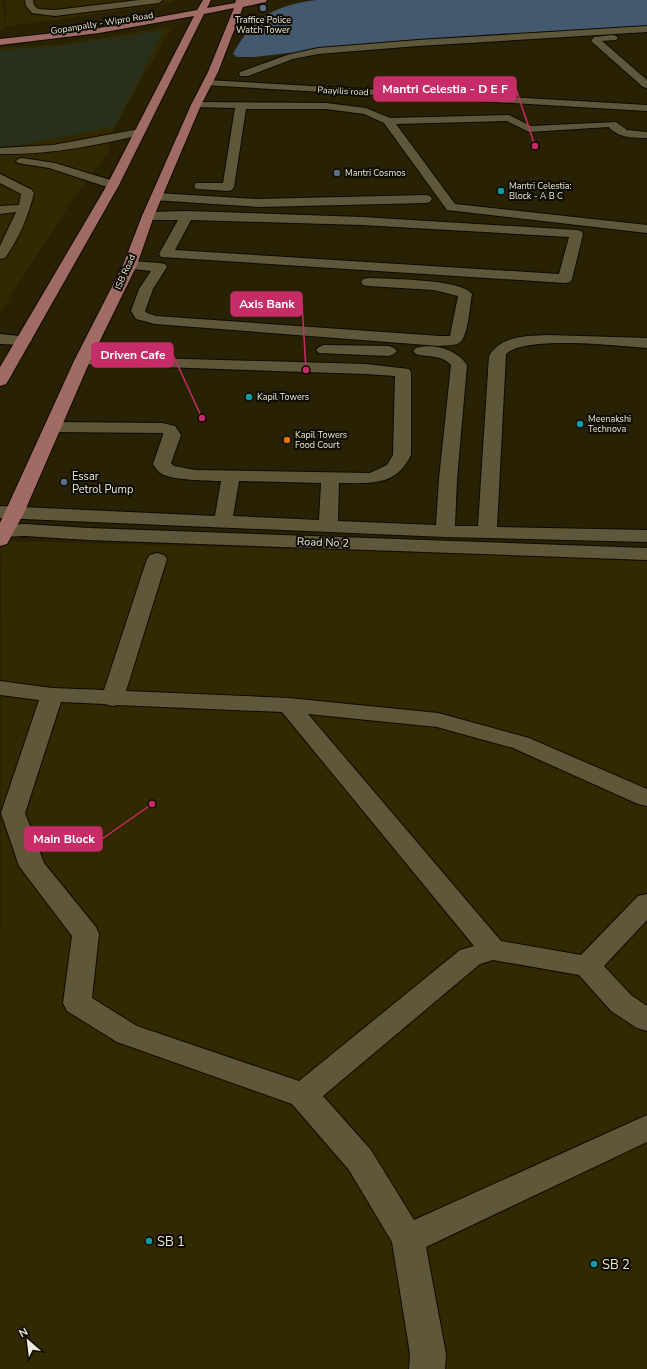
<svg xmlns="http://www.w3.org/2000/svg" width="647" height="1369" viewBox="0 0 647 1369" font-family="'Nunito Sans',sans-serif">
<style>
.built{fill:#322901}
.green{fill:#28301b}
.water{fill:#435970}
.lines{fill:none;stroke-linecap:round;stroke-linejoin:round}
.minor-casing{stroke:#110a00;stroke-width:2}
.major-casing{stroke:#110a00;stroke-width:2}
.minor{fill:#5f5739;fill-rule:evenodd}
.major{fill:#a16b65;fill-rule:evenodd}
.service-dot{fill:#5c6f8a;stroke:#0e0b02;stroke-width:1.5}
.culture-dot{fill:#0f9aa8;stroke:#0e0b02;stroke-width:1.5}
.food-dot{fill:#e8710a;stroke:#0e0b02;stroke-width:1.5}
.labels{text-anchor:middle;stroke-width:4;stroke-linejoin:round;paint-order:stroke}
.far-poi-label{font-size:9px;fill:#eeead9;stroke:#0e0b02;text-anchor:start}
.far-street-label{font-size:9px;fill:#eeead9;stroke:#0e0b02}
.poi-label{font-size:11px;fill:#eeead9;stroke:#0e0b02;text-anchor:start}
.street-label{font-size:11px;fill:#eeead9;stroke:#0e0b02}
.near-poi-label{font-size:13px;fill:#eeead9;stroke:#0e0b02;text-anchor:start}
.leader{fill:none;stroke:#c62d68;stroke-width:1.5}
.callout-dot{fill:#c62d68;stroke:#0e0b02;stroke-width:1.5}
.callout{fill:#c62d68;stroke:#c62d68;stroke-width:1.5}
.callout-label{font-size:12px;text-anchor:middle;font-weight:bold;fill:#fff}
</style>
<rect width="100%" height="100%" fill="#282103"/>
<g class="built">
<polygon points="0,0 2,0 5,24 7,11 5,0 176,0 166,4 57,20 5,26 5,29 0,29"/>
<polygon points="173,26 115,126 108,153 76,194 0,313 0,48 61,44"/>
<polygon points="1,541 496,554 647,561 647,1369 0,1369"/>
</g>
<polygon class="green" points="164,30 115,126 22,145 0,148 0,50 59,46"/>
<path class="water" d="M 316,0 L 647,0 L 647,27 L 375,43 L 254,57 L 237,57 L 233,54 C 253,17 274,6 316,0 Z"/>
<g class="lines">
<defs>
<g id="minor">
<polygon points="25,0 33,0 34,5 38,9 55,10 139,0 163,0 159,3 55,16 32,13 26,6"/>
<polygon points="647,26 647,32 418,46 318,54 293,59 248,76 240,76 239,74 240,72 287,55 318,48 418,40"/>
<polygon points="613,35 616,36 618,38 616,40 602,41 647,80 647,88 643,87 591,41 594,37"/>
<polygon points="207,80 647,105 647,111 203,85 202,83"/>
<path d="M 196,102 L 326,103 L 366,108 L 390,118 L 509,115 L 531,126 L 616,122 L 627,130 L 647,132 L 647,138 C 634,138 618,138 609,127 L 529,132 L 507,121 L 396,124 L 455,204 L 647,225 L 647,233 L 447,210 L 384,123 L 364,114 L 326,109 L 246,109 L 234,187 L 232,190 L 228,191 L 196,189 L 194,186 L 196,183 L 223,183 L 235,108 L 192,107 L 191,105 L 192,103 Z"/>
<path d="M 139,129 L 143,130 L 145,132 L 143,134 C 96,146 48,155 0,154 L 0,148 L 53,145 Z"/>
<polygon points="22,158 55,163 117,182 119,185 117,188 113,189 49,168 18,163 16,161 18,159"/>
<path d="M 0,174 L 32,190 L 34,193 C 28,217 19,238 5,258 L 0,259 L 0,246 L 16,212 L 0,214 L 0,206 L 19,205 L 21,194 L 0,183 Z"/>
<polygon points="157,193 258,199 426,195 430,196 432,199 430,202 426,203 258,207 153,200 151,197 153,194"/>
<path d="M 187,211 L 362,217 L 576,230 L 581,231 L 583,234 L 572,279 L 570,282 L 565,283 L 161,257 L 159,254 L 178,220 L 148,220 L 143,219 L 142,216 L 143,213 L 148,212 ZM 191,220 L 362,225 L 569,237 L 559,274 L 175,250 Z"/>
<path d="M 130,261 L 160,263 L 165,264 L 167,267 L 153,289 L 145,311 L 147,313 L 156,316 L 440,336 L 450,336 L 458,296 L 434,290 L 368,286 L 363,285 L 361,282 L 363,279 L 368,278 C 388,279 462,279 472,294 C 470,304 468,339 459,343 C 454,346 446,345 440,346 L 155,324 L 136,319 L 131,311 L 139,289 L 151,271 L 125,268 L 123,265 L 125,262 Z"/>
<polygon points="0,334 29,337 32,340 29,343 24,345 0,344"/>
<path d="M 548,335 L 647,338 L 647,348 C 618,346 526,335 506,354 L 497,527 L 647,530 L 647,542 L 445,537 L 0,518 L 0,506 L 215,516 L 221,481 C 208,481 172,480 162,474 C 158,472 155,467 153,464 L 163,435 L 163,433 L 52,432 L 46,431 L 44,427 L 46,423 L 52,422 L 162,423 L 175,426 L 181,435 L 171,463 L 174,466 L 195,470 L 370,473 L 387,465 L 393,455 L 395,376 L 366,374 L 76,364 L 74,361 L 76,358 L 82,356 L 366,364 L 409,369 L 411,372 L 411,455 C 396,487 369,483 339,483 L 338,521 L 436,525 L 439,479 L 451,365 C 441,354 429,358 416,354 L 413,351 L 416,348 C 434,343 456,349 467,365 L 457,479 L 455,526 L 478,526 L 489,356 C 502,335 527,336 548,335 ZM 239,481 L 321,483 L 319,520 L 233,516 Z"/>
<polygon points="324,345 389,346 394,348 397,351 394,354 389,356 319,353 316,350 319,347"/>
<polygon points="25,524 88,528 647,548 647,560 88,540 25,536 0,537 0,525"/>
<path d="M 157,553 L 164,555 L 167,559 L 126,691 L 288,698 L 438,713 L 529,738 L 647,789 L 647,806 L 638,804 L 513,748 L 437,727 L 308,714 L 501,941 L 581,955 L 638,896 L 647,894 L 647,920 L 604,966 L 631,995 L 647,1006 L 647,1031 L 637,1028 L 611,1011 L 579,975 L 493,960 L 480,964 L 323,1096 L 371,1150 L 414,1220 L 647,1115 L 647,1142 L 426,1247 L 446,1354 L 445,1369 L 409,1369 L 410,1354 L 392,1242 L 349,1170 L 292,1104 L 117,1042 L 67,1011 L 63,1003 L 72,936 L 19,866 L 1,813 L 39,700 L 0,695 L 0,681 L 52,688 L 104,690 L 147,559 L 150,555 ZM 61,702 L 105,704 L 112,706 L 117,705 L 282,712 L 474,946 L 460,950 L 299,1081 L 137,1026 L 92,998 L 99,934 L 96,927 L 44,863 L 25,813 Z"/>
</g>
<polygon id="major" points="203,0 211,0 207,8 235,3 236,0 267,0 266,2 243,7 218,72 201,105 154,216 137,265 90,361 24,513 7,544 0,546 0,523 74,361 123,265 142,216 191,105 208,72 234,8 204,14 119,185 8,381 6,384 0,386 0,367 107,185 194,16 99,33 0,45 0,39 99,28 197,10"/>
</defs>
<use href="#minor" class="minor-casing"/>
<use href="#major" class="major-casing"/>
<use href="#minor" class="minor"/>
<use href="#major" class="major"/>
</g>
<g class="service-dot">
<circle cx="263" cy="8" r="4"/>
<circle cx="337" cy="173" r="4"/>
<circle cx="64" cy="482" r="4"/>
</g>
<g class="culture-dot">
<circle cx="501" cy="191" r="4"/>
<circle cx="249" cy="397" r="4"/>
<circle cx="580" cy="424" r="4"/>
<circle cx="149" cy="1241" r="4"/>
<circle cx="594" cy="1264" r="4"/>
</g>
<circle class="food-dot" cx="287" cy="440" r="4"/>
<g class="labels">
<g class="far-poi-label">
<text x="263" y="23" text-anchor="middle">Traffice Police<tspan x="263" dy="10">Watch Tower</tspan></text>
<text x="345" y="176">Mantri Cosmos</text>
<text x="509" y="189">Mantri Celestia:<tspan x="509" dy="10">Block - A B C</tspan></text>
<text x="257" y="400">Kapil Towers</text>
<text x="588" y="422">Meenakshi<tspan x="588" dy="10">Technova</tspan></text>
<text x="295" y="438">Kapil Towers<tspan x="295" dy="10">Food Court</tspan></text>
</g>
<g class="far-street-label">
<text transform="translate(102 23) rotate(-9)" y="3">Gopanpally - Wipro Road</text>
<text transform="translate(343 91) rotate(3)" y="3">Paayilis road</text>
<text transform="translate(125 272) rotate(-66)" y="3">ISB Road</text>
</g>
<g class="poi-label">
<text x="72" y="480">Essar<tspan x="72" dy="13">Petrol Pump</tspan></text>
</g>
<g class="street-label">
<text transform="translate(323 542) rotate(2)" y="4">Road No 2</text>
</g>
<g class="near-poi-label">
<text x="157" y="1246">SB 1</text>
<text x="602" y="1269">SB 2</text>
</g>
</g>
<path class="leader" d="M535 146L516 89M306 370L302 304M202 418L173 355M152 804L102 839"/>
<g class="callout-dot">
<circle cx="535" cy="146" r="4"/>
<circle cx="306" cy="370" r="4"/>
<circle cx="202" cy="418" r="4"/>
<circle cx="152" cy="804" r="4"/>
</g>
<g class="callout">
<rect x="374" y="77" width="142" height="24" rx="4"/>
<rect x="231" y="292" width="71" height="24" rx="4"/>
<rect x="92" y="343" width="81" height="24" rx="4"/>
<rect x="25" y="827" width="77" height="24" rx="4"/>
</g>
<g class="callout-label">
<text x="445" y="93">Mantri Celestia - D E F</text>
<text x="267" y="308">Axis Bank</text>
<text x="133" y="359">Driven Cafe</text>
<text x="64" y="843">Main Block</text>
</g>
<g transform="translate(28 1341) rotate(332)" stroke="#0e0b02" stroke-width="3" paint-order="stroke">
<path d="M0-3L7 15L0 10L-7 15Z" fill="#eeead9"/>
<text y="-6" font-size="11" font-weight="bold" text-anchor="middle" fill="#eeead9">N</text>
</g>
</svg>
